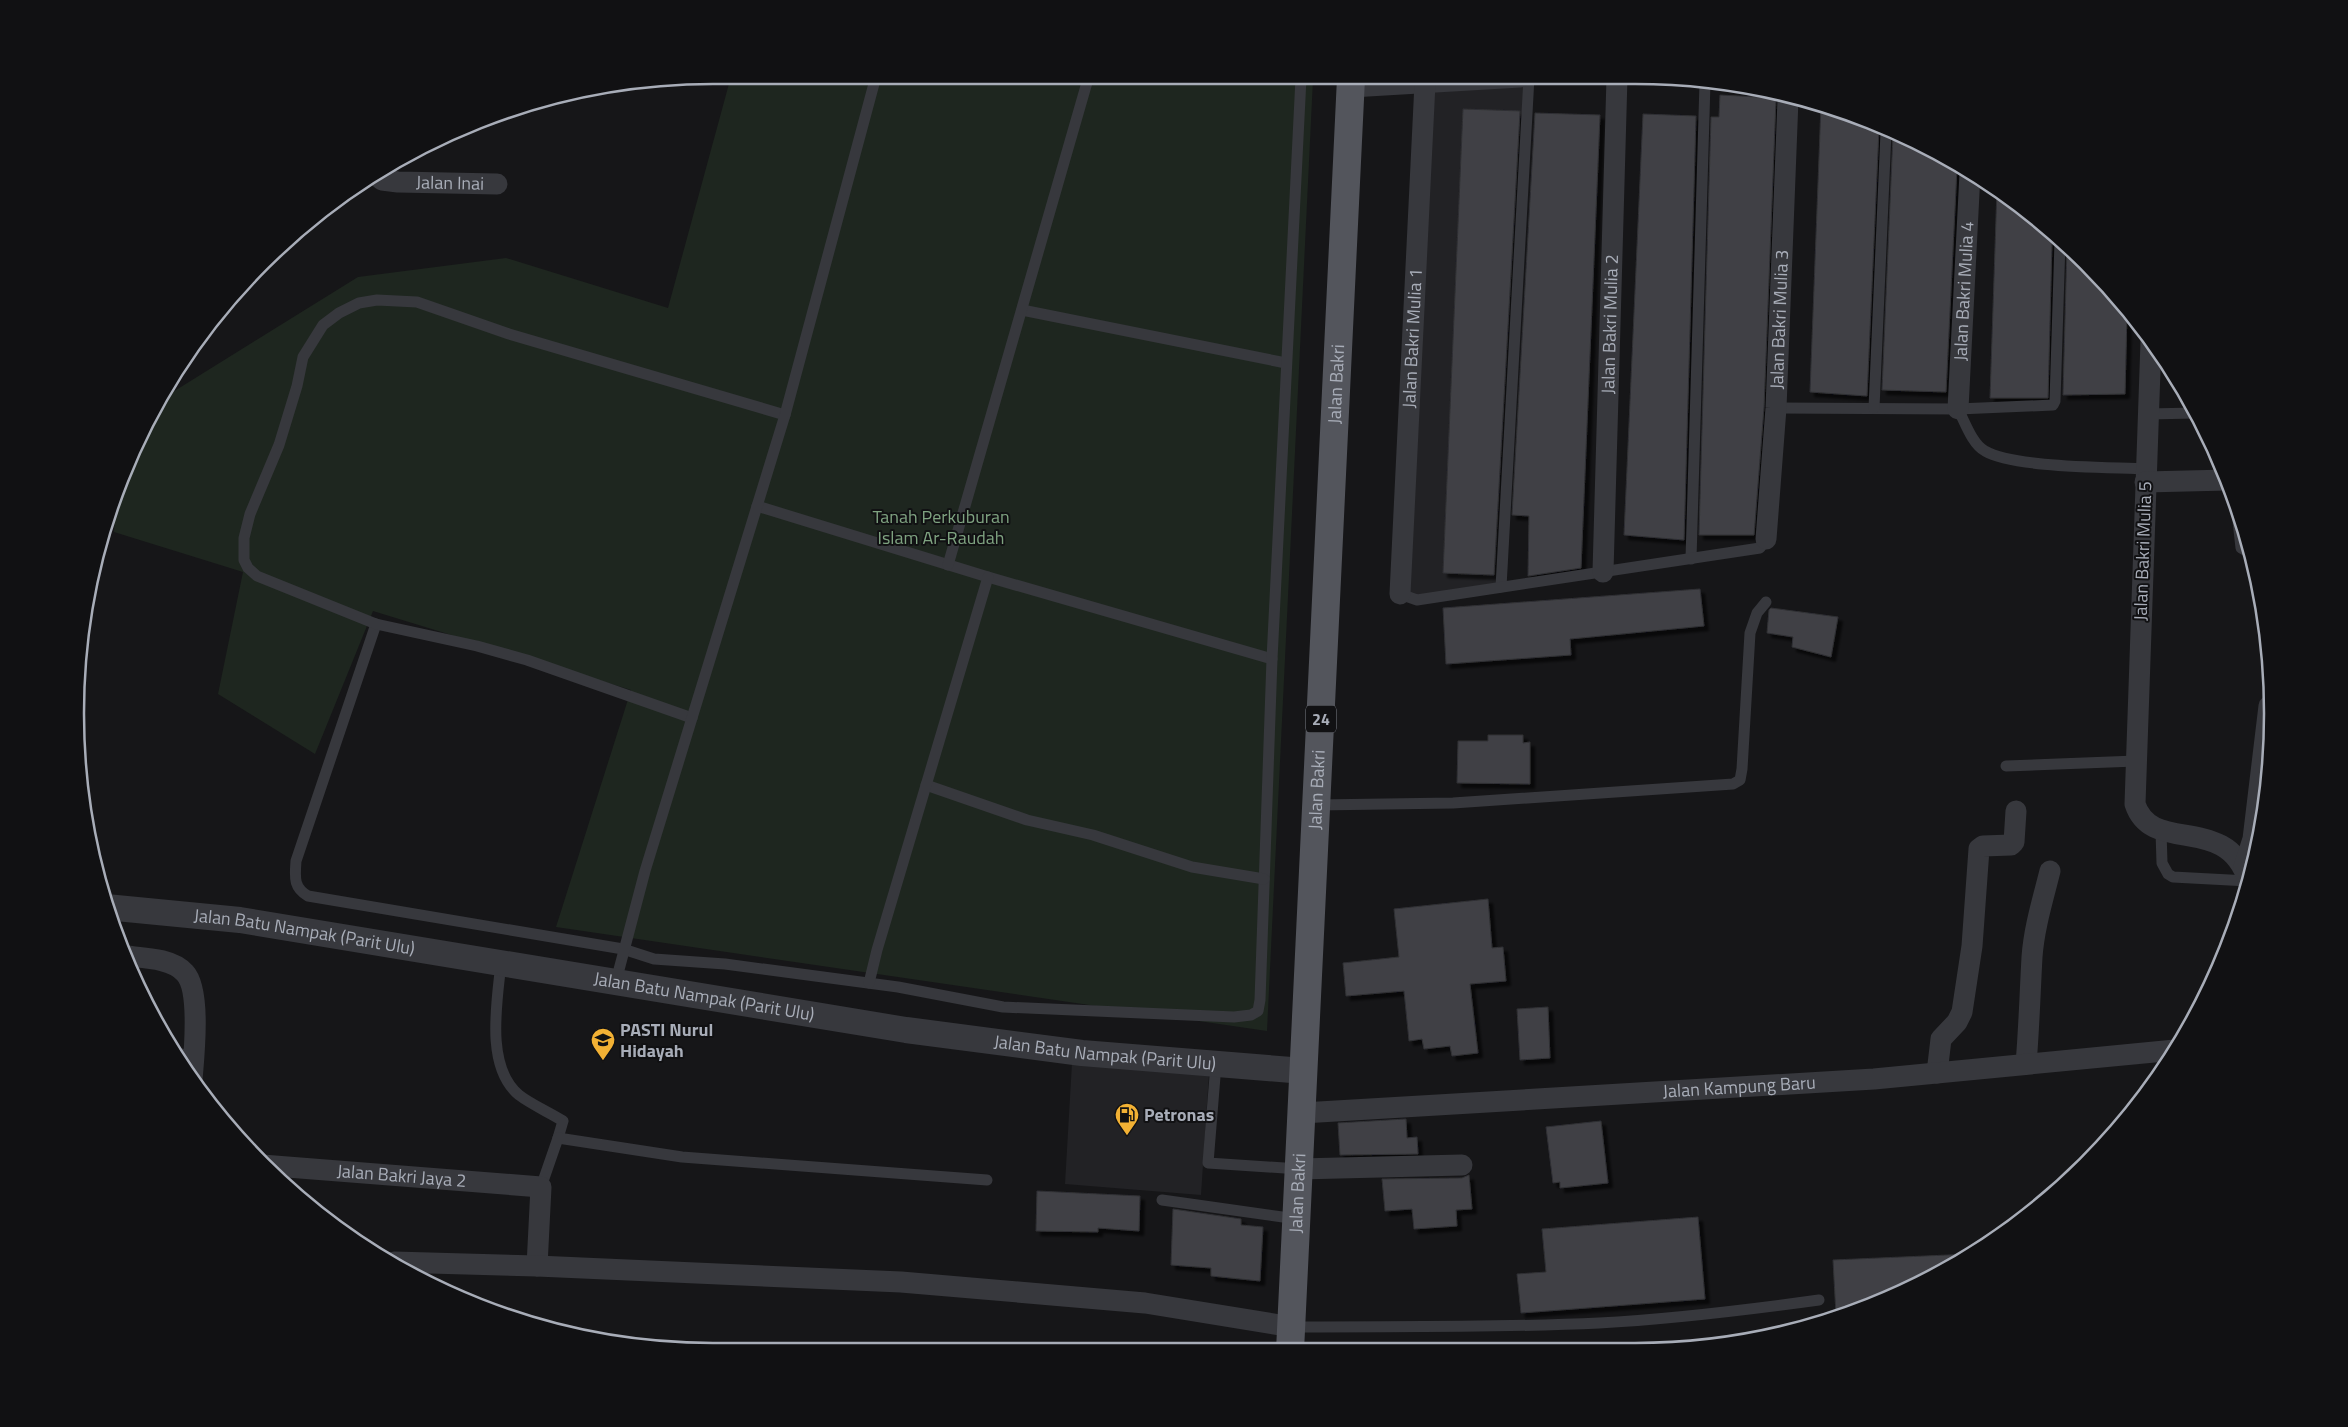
<svg xmlns="http://www.w3.org/2000/svg" width="2348" height="1427" viewBox="0 0 2348 1427" font-family="'Titillium Web',sans-serif">
<style>
.built{fill:#222225}
.green{fill:#1e261f}
.building{fill:#404145;stroke:#303034;filter:url(#shadow)}
.lines{fill:none;stroke-linecap:round;stroke-linejoin:round}
.service{stroke:#37383d;stroke-width:11}
.minor{stroke:#37383d;stroke-width:21}
.tertiary{stroke:#37383d;stroke-width:26}
.primary{stroke:#53555c;stroke-width:28}
.labels{text-anchor:middle;stroke-width:4;stroke-linejoin:round;paint-order:stroke}
.shield{fill:#111113;stroke:#7b7e86;stroke-width:1}
.shield-label{font-size:16px;font-weight:bold;fill:#a8adb8}
.street-label{font-size:18px;fill:#a8adb8;stroke:#111113}
.park-label{font-size:18px;fill:#7fa381;stroke:#111113}
.poi-label{font-size:18px;font-weight:bold;fill:#a8adb8;stroke:#111113;text-anchor:start}
.rim{fill:none;stroke:#a8adb8;stroke-width:2.5}
</style>
<defs>
<filter id="shadow"><feDropShadow dx="4.5" dy="4.5" stdDeviation="1" flood-color="#0009"/></filter>
</defs>
<rect width="100%" height="100%" fill="#161618"/>
<g class="built">
<polygon points="1418,77 1532,77 1506,591 1391,596"/>
<polygon points="1072,1063 1209,1074 1201,1195 1065,1184"/>
</g>
<polygon class="green" points="1296,78 1313,79 1267,1031 556,927 631,690 373,611 315,754 218,694 243,572 114,532 117,488 141,431 160,400 358,277 506,258 668,308 730,80"/>
<g class="building">
<polygon points="1720,95 1776,98 1764,407 1754,535 1699,535 1711,117 1719,117"/>
<polygon points="1821,105 1840,109 1879,128 1867,396 1810,392"/>
<polygon points="1463,109 1520,111 1494,575 1443,573"/>
<polygon points="1535,113 1600,115 1581,568 1528,576 1529,516 1512,515"/>
<polygon points="1643,114 1696,116 1684,540 1624,535"/>
<polygon points="1893,135 1957,167 1946,392 1882,390"/>
<polygon points="1997,189 2054,236 2052,241 2048,398 1990,398"/>
<polygon points="2067,247 2086,262 2127,312 2125,394 2063,395"/>
<polygon points="1700,589 1704,626 1570,639 1571,655 1446,664 1443,608"/>
<polygon points="1771,608 1838,617 1831,657 1792,647 1793,637 1767,633 1769,610"/>
<polygon points="1488,735 1523,735 1523,743 1530,742 1530,784 1457,783 1458,741 1488,741"/>
<polygon points="1488,899 1492,948 1503,947 1506,981 1470,984 1478,1053 1452,1056 1450,1046 1424,1049 1422,1039 1409,1041 1404,991 1346,996 1343,963 1399,957 1394,909"/>
<polygon points="1548,1007 1550,1058 1520,1060 1517,1009"/>
<polygon points="1406,1119 1407,1138 1417,1137 1418,1154 1340,1155 1338,1123"/>
<polygon points="1601,1121 1608,1183 1560,1188 1560,1182 1553,1183 1546,1127"/>
<polygon points="1469,1175 1472,1209 1456,1210 1457,1226 1414,1229 1412,1209 1385,1211 1382,1179 1462,1178"/>
<polygon points="1037,1191 1140,1196 1139,1231 1098,1228 1098,1232 1036,1231"/>
<polygon points="1173,1209 1241,1219 1241,1225 1263,1227 1260,1281 1211,1276 1211,1268 1171,1265"/>
<polygon points="1698,1217 1705,1299 1521,1313 1517,1274 1546,1272 1542,1229"/>
<polygon points="1971,1254 1954,1267 1836,1315 1833,1260"/>
</g>
<g class="lines">
<g class="service">
<polyline points="1022,310 1286,363"/>
<polyline points="1776,408 1958,409 2053,405 2055,401 2060,241"/>
<polyline points="1874,408 1886,132"/>
<path d="M 1958,409 C 1965,422 1972,444 1985,451 C 2014,468 2109,467 2146,469"/>
<polyline points="2148,414 2195,413"/>
<polyline points="757,506 988,577 1272,659"/>
<polyline points="2237,512 2241,548 2250,553"/>
<polyline points="1691,559 1705,82"/>
<polyline points="948,565 1088,79"/>
<polyline points="1501,587 1529,77"/>
<polyline points="1400,594 1417,600 1760,548 1766,539"/>
<path d="M 376,624 L 296,861 C 295,877 293,887 308,896 L 623,949 L 654,959 L 725,964 L 898,987 L 1003,1007 L 1234,1017 L 1251,1015 L 1258,1011 L 1260,1000 L 1272,659 L 1301,78"/>
<polyline points="692,718 527,660 477,646 376,624 257,576 248,568 244,560 244,538 250,514 279,445 297,386 303,357 323,325 339,313 359,303 377,300 417,302 509,334 785,415"/>
<polyline points="2006,766 2136,761"/>
<polyline points="926,785 1027,820 1093,835 1192,867 1264,879"/>
<polyline points="1317,805 1453,803 1733,784 1740,780 1742,769 1750,633 1757,613 1766,602"/>
<polyline points="2161,831 2162,863 2168,874 2173,877 2248,881"/>
<path d="M 501,963 C 497,1002 485,1067 519,1095 C 532,1105 549,1112 563,1121 L 558,1138"/>
<polyline points="616,981 645,871 785,415 875,80"/>
<polyline points="869,983 877,950 988,577"/>
<polyline points="174,1053 194,1056"/>
<polyline points="1216,1064 1208,1163 1299,1169"/>
<polyline points="541,1187 558,1138 682,1157 987,1180"/>
<polyline points="1162,1200 1297,1219"/>
<path d="M 1292,1327 C 1394,1326 1497,1328 1599,1323 C 1673,1319 1746,1310 1819,1300"/>
</g>
<g class="minor">
<polyline points="1351,87 1520,77"/>
<path id="s1" d="M 376,175 L 382,180 L 398,182 L 497,184"/>
<path d="M 2151,341 L 2135,804 C 2152,856 2226,812 2248,880"/>
<path id="s2" d="M 1958,409 L 1970,173"/>
<polyline points="2145,482 2228,480"/>
<path id="s3" d="M 1766,539 L 1776,408 L 1788,99"/>
<path id="s4" d="M 1603,572 L 1617,77"/>
<path id="s5" d="M 1400,594 L 1425,83"/>
<polyline points="2244,867 2253,839 2269,706"/>
<path d="M 126,956 C 143,958 172,958 185,973 C 201,990 194,1056 192,1080"/>
<path d="M 2026,1064 C 2029,1029 2030,993 2032,957 C 2034,928 2043,899 2050,871"/>
<polyline points="1937,1073 1941,1039 1957,1022 1962,1012 1972,946 1979,849 1983,846 2011,845 2014,842 2016,811"/>
<path id="s6" d="M 1302,1113 L 1874,1079 L 2175,1050"/>
<path id="s7" d="M 262,1165 L 541,1187 L 537,1266"/>
<polyline points="1299,1169 1462,1165"/>
<polyline points="394,1262 537,1266 901,1282 1145,1303 1292,1327"/>
</g>
<path class="tertiary" id="s8" d="M 106,907 L 240,920 L 906,1030 L 1082,1053 L 1304,1071"/>
<path class="primary" id="s9" d="M 1290,1351 L 1351,78"/>
</g>
<defs>
<symbol id="school-pin" viewBox="-11 -11 22 30"><path d="M0 17L-7.5 6A9.5 9.5 0 1 1 7.5 6Z" fill="#f2b134" stroke="#111113"/><path d="M0-5L7-2L0 1L-7-2ZM-4 1L0 2.5L4 1V4Q0 6-4 4Z" fill="#111"/></symbol>
<symbol id="fuel-pin" viewBox="-11 -11 22 30"><path d="M0 17L-7.5 6A9.5 9.5 0 1 1 7.5 6Z" fill="#f2b134" stroke="#111113"/><path d="M-5.5-6h7V0h2V4h1.3V-2.5L3-4.5l.8-.8L6-3V5H2.5V1h-1V6h-7ZM-4.2-4.7v3.2H.2V-4.7Z" fill="#111"/></symbol>
</defs>
<g fill-rule="evenodd">
<use href="#school-pin" x="589" y="1026" width="28" height="38"/>
<use href="#fuel-pin" x="1113" y="1101" width="28" height="38"/>
</g>
<g class="labels">
<rect class="shield" x="1306" y="705.5" width="30" height="27" rx="4"/>
<g class="shield-label">
<text x="1321" y="725">24</text>
</g>
<g class="street-label">
<text dy="6" stroke="none"><textPath href="#s1" startOffset="76">Jalan Inai</textPath></text>
<text dy="6" stroke="none"><textPath href="#s2" startOffset="118">Jalan Bakri Mulia 4</textPath></text>
<text dy="6" stroke="none"><textPath href="#s3" startOffset="220">Jalan Bakri Mulia 3</textPath></text>
<text dy="6" stroke="none"><textPath href="#s4" startOffset="248">Jalan Bakri Mulia 2</textPath></text>
<text dy="6" stroke="none"><textPath href="#s5" startOffset="256">Jalan Bakri Mulia 1</textPath></text>
<text dy="6" stroke="none"><textPath href="#s9" startOffset="968">Jalan Bakri</textPath></text>
<text transform="translate(2143 551) rotate(-88)" y="6">Jalan Bakri Mulia 5</text>
<text dy="6" stroke="none"><textPath href="#s9" startOffset="562">Jalan Bakri</textPath></text>
<text dy="6" stroke="none"><textPath href="#s8" startOffset="200">Jalan Batu Nampak (Parit Ulu)</textPath></text>
<text dy="6" stroke="none"><textPath href="#s8" startOffset="605">Jalan Batu Nampak (Parit Ulu)</textPath></text>
<text dy="6" stroke="none"><textPath href="#s8" startOffset="1010">Jalan Batu Nampak (Parit Ulu)</textPath></text>
<text dy="6" stroke="none"><textPath href="#s6" startOffset="438">Jalan Kampung Baru</textPath></text>
<text dy="6" stroke="none"><textPath href="#s7" startOffset="140">Jalan Bakri Jaya 2</textPath></text>
<text dy="6" stroke="none"><textPath href="#s9" startOffset="158">Jalan Bakri</textPath></text>
</g>
<g class="park-label">
<text x="941" y="523">Tanah Perkuburan<tspan x="941" dy="21">Islam Ar-Raudah</tspan></text>
</g>
<g class="poi-label">
<text x="620" y="1036">PASTI Nurul<tspan x="620" dy="21">Hidayah</tspan></text>
<text x="1144" y="1121">Petronas</text>
</g>
</g>
<path d="M0 0H2348V1427H0ZM713 84H1635A629 629 0 0 1 2264 713V714A629 629 0 0 1 1635 1343H713A629 629 0 0 1 84 714V713A629 629 0 0 1 713 84Z" fill="#111113" fill-rule="evenodd"/>
<path class="rim" d="M713 84H1635A629 629 0 0 1 2264 713V714A629 629 0 0 1 1635 1343H713A629 629 0 0 1 84 714V713A629 629 0 0 1 713 84Z"/>
</svg>
